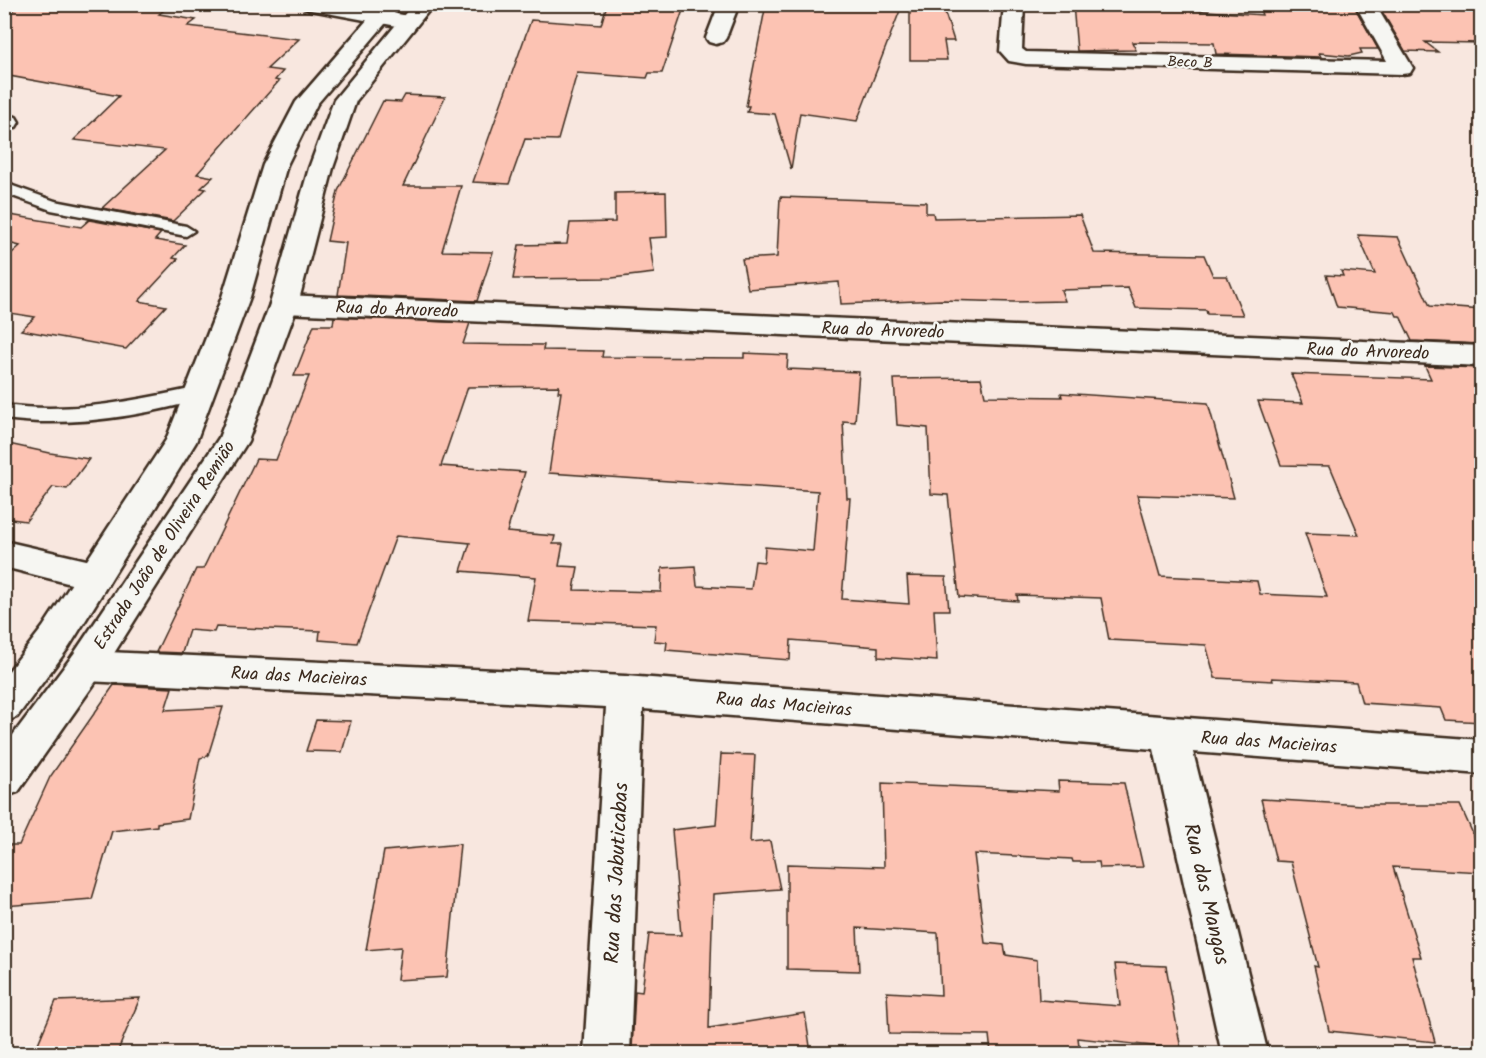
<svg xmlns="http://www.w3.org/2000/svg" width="1486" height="1058" viewBox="0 0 1486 1058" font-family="Kalam,sans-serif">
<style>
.building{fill:#fcc3b3;stroke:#3b2a1e;stroke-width:1.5;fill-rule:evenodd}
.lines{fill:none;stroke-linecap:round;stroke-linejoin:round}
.service-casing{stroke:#3b2a1e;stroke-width:5}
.minor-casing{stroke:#3b2a1e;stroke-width:5}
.tertiary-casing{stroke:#3b2a1e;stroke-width:5}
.secondary-casing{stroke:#3b2a1e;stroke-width:5}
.service{fill:#f6f6f2;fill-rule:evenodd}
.minor{fill:#f6f6f2;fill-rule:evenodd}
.tertiary{fill:#f6f6f2;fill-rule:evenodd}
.secondary{fill:#f6f6f2;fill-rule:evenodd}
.labels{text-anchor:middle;stroke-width:4.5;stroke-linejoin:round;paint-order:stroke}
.far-street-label{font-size:15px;fill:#3b2a1e;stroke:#f6f6f2}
.street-label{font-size:18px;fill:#3b2a1e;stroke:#f6f6f2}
.near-street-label{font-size:21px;fill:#3b2a1e;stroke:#f6f6f2}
</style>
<rect width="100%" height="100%" fill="#f8e7df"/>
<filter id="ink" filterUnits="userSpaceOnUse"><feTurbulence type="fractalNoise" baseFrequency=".0167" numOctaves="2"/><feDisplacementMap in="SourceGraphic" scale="12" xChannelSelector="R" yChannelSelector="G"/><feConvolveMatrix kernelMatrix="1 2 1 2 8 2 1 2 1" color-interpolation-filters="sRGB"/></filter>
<g filter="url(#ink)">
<g class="building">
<polygon points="22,4 172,4 159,14 196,20 188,26 299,39 267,69 283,71 275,80 279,81 197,174 213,177 201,188 206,189 173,221 102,208 165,150 74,140 119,96 4,75 4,16"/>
<polygon points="607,4 685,4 662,73 649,73 647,78 577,73 558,140 525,139 509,184 473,182 531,20 601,25"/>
<polygon points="766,4 833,4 901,8 857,121 800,113 791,169 775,114 747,112 749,106 746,106"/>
<polygon points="910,4 942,4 954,41 944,41 947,60 910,60"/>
<polygon points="1073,4 1190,4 1193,10 1262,15 1258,4 1353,4 1378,49 1360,49 1362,53 1349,56 1319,53 1321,57 1216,54 1214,43 1132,42 1136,50 1077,51"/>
<polygon points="1380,8 1482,10 1482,43 1425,42 1438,52 1405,51"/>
<polygon points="405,95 445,97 403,186 461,186 442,251 493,252 477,301 338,295 346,243 327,241 338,191 383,101 401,102"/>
<polygon points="666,192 667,237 649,238 654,273 612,278 513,279 519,245 567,244 570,223 615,222 615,193"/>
<polygon points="780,197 926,202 926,213 933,213 934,218 1080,215 1094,253 1204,255 1213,276 1227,276 1243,315 1207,314 1206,310 1136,308 1128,288 1061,290 1065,301 1014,302 942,300 841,304 839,282 748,289 742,259 777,257"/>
<polygon points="4,214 81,227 89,220 161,233 155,240 185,245 173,258 178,259 139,301 166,306 126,349 21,330 35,317 4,312 4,260 20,246 4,242"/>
<polygon points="1358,235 1398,237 1430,306 1482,310 1482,344 1412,341 1400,316 1397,316 1395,312 1337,307 1326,275 1343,276 1341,271 1375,274"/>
<path d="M 334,317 L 470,323 L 463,344 L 544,345 L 543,350 L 603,351 L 602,357 L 744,358 L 744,353 L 788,355 L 787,369 L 859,372 L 855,422 L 843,421 L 847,498 L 850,498 L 842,599 L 909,604 L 907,576 L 946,577 L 949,610 L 934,610 L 937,661 L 878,657 L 878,647 L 791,640 L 790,660 L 666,650 L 667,642 L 654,641 L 656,625 L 528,621 L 536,577 L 461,571 L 470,543 L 396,536 L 357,643 L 319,640 L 320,631 L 216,627 L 214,632 L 189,630 L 182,653 L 156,652 L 196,569 L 203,569 L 256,459 L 276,460 L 309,376 L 294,376 L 314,325 L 333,325 ZM 559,386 L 558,392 L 561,392 L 549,473 L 818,491 L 813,551 L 765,547 L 764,562 L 755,561 L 751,589 L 697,586 L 695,566 L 662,568 L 661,592 L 574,590 L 578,567 L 559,566 L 563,544 L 553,544 L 555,536 L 507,532 L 525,472 L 441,466 L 468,387 Z"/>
<polygon points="1425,366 1482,368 1482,722 1446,720 1441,708 1362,703 1356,682 1272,678 1273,681 1215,678 1206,645 1109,640 1101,598 1017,595 1018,601 959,597 948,495 931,494 928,428 897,425 894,379 981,378 985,396 1062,397 1061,393 1208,403 1234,498 1137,495 1160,576 1257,581 1260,594 1327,597 1305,533 1359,535 1330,466 1281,465 1258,401 1303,403 1291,374 1431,379"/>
<polygon points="4,443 50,453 89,459 67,489 53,487 26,521 4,518"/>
<polygon points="114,685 172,688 165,710 223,707 208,756 200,758 188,819 157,823 157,826 112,831 92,899 4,906 4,858 9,845 19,845 50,777"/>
<polygon points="316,720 351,721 342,752 306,751"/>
<polygon points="721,754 755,755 750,843 770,841 780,889 713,894 709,1028 805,1013 811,1053 662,1053 661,1048 632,1049 635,991 642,992 649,934 681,935 672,830 716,825"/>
<polygon points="1058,781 1124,783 1143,867 1100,868 1099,862 1073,862 1072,859 974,854 985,943 1004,945 1006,955 1037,960 1039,1000 1120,1006 1115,964 1166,966 1181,1049 1078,1038 1080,1053 991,1053 989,1035 889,1034 887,992 941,995 938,933 857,928 859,971 787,969 787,864 884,867 882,783 1059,791"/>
<polygon points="1261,799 1362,805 1460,805 1482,854 1482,872 1393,867 1421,957 1412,957 1435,1042 1329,1031 1314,966 1318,967 1291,862 1276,861"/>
<polygon points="460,844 447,977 397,980 401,947 366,950 384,851"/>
<polygon points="140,998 117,1053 34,1053 56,1001"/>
</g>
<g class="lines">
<defs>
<g id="service">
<polygon points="4,180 13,186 55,201 186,226 194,231 186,236 51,210 4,193"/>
<path d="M 199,387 L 206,388 L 208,393 L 206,398 C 142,416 70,428 4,419 L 4,405 C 70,414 135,401 199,387 Z"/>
</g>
<g id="minor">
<polygon points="719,4 739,4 726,38 723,42 716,44 709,42 706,38"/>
<polygon points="1004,4 1024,4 1022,49 1026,52 1387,61 1355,4 1375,4 1413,68 1410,73 1402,74 1026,64 1009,61 1000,51"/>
<polygon points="4,113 16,117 19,122 16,127 4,128"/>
<polygon points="284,295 1482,346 1482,366 284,313 274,310 270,304 274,298"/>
<polygon points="4,541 95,562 107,566 112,576 107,586 95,590 4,567"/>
<polygon points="86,651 625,676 1482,740 1482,774 1193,752 1268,1054 1222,1054 1154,749 643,709 630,1054 584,1054 606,707 86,681 73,677 68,666 73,655"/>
</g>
<polygon id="tertiary" points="301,4 346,4 408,16 415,18 418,22 415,26 408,28 311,10 304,8"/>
<g id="secondary">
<polygon points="381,4 402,4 317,104 287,165 250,297 196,442 69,647 17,717 4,722 4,677 43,627 166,440 222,297 263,165 296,102"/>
<polygon points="413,4 434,4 356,101 333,168 298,304 248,441 99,677 18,792 4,797 4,747 73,655 219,438 270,304 309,168 334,100"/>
</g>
</defs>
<use href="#service" class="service-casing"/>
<use href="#minor" class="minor-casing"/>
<use href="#tertiary" class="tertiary-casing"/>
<use href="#secondary" class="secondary-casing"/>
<use href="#service" class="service"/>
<use href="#minor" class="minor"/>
<use href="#tertiary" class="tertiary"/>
<use href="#secondary" class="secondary"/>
</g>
</g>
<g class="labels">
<g class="far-street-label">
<text transform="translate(1190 62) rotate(2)" y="5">Beco B</text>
</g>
<g class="street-label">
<text transform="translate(397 309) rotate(2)" y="6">Rua do Arvoredo</text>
<text transform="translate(883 330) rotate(2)" y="6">Rua do Arvoredo</text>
<text transform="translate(1368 351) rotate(2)" y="6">Rua do Arvoredo</text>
<text transform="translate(164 545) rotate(-57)" y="6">Estrada João de Oliveira Remião</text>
<text transform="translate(299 676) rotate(3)" y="6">Rua das Macieiras</text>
<text transform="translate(784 704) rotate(5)" y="6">Rua das Macieiras</text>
<text transform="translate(1269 742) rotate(4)" y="6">Rua das Macieiras</text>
</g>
<g class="near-street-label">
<text transform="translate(616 873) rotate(-87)" y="7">Rua das Jabuticabas</text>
<text transform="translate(1207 894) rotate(77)" y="7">Rua das Mangas</text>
</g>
</g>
<rect width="1486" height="1058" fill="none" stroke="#f6f6f2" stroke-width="24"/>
<rect x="12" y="12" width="1462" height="1034" fill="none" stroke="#3b2a1e" stroke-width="2" filter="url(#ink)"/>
</svg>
